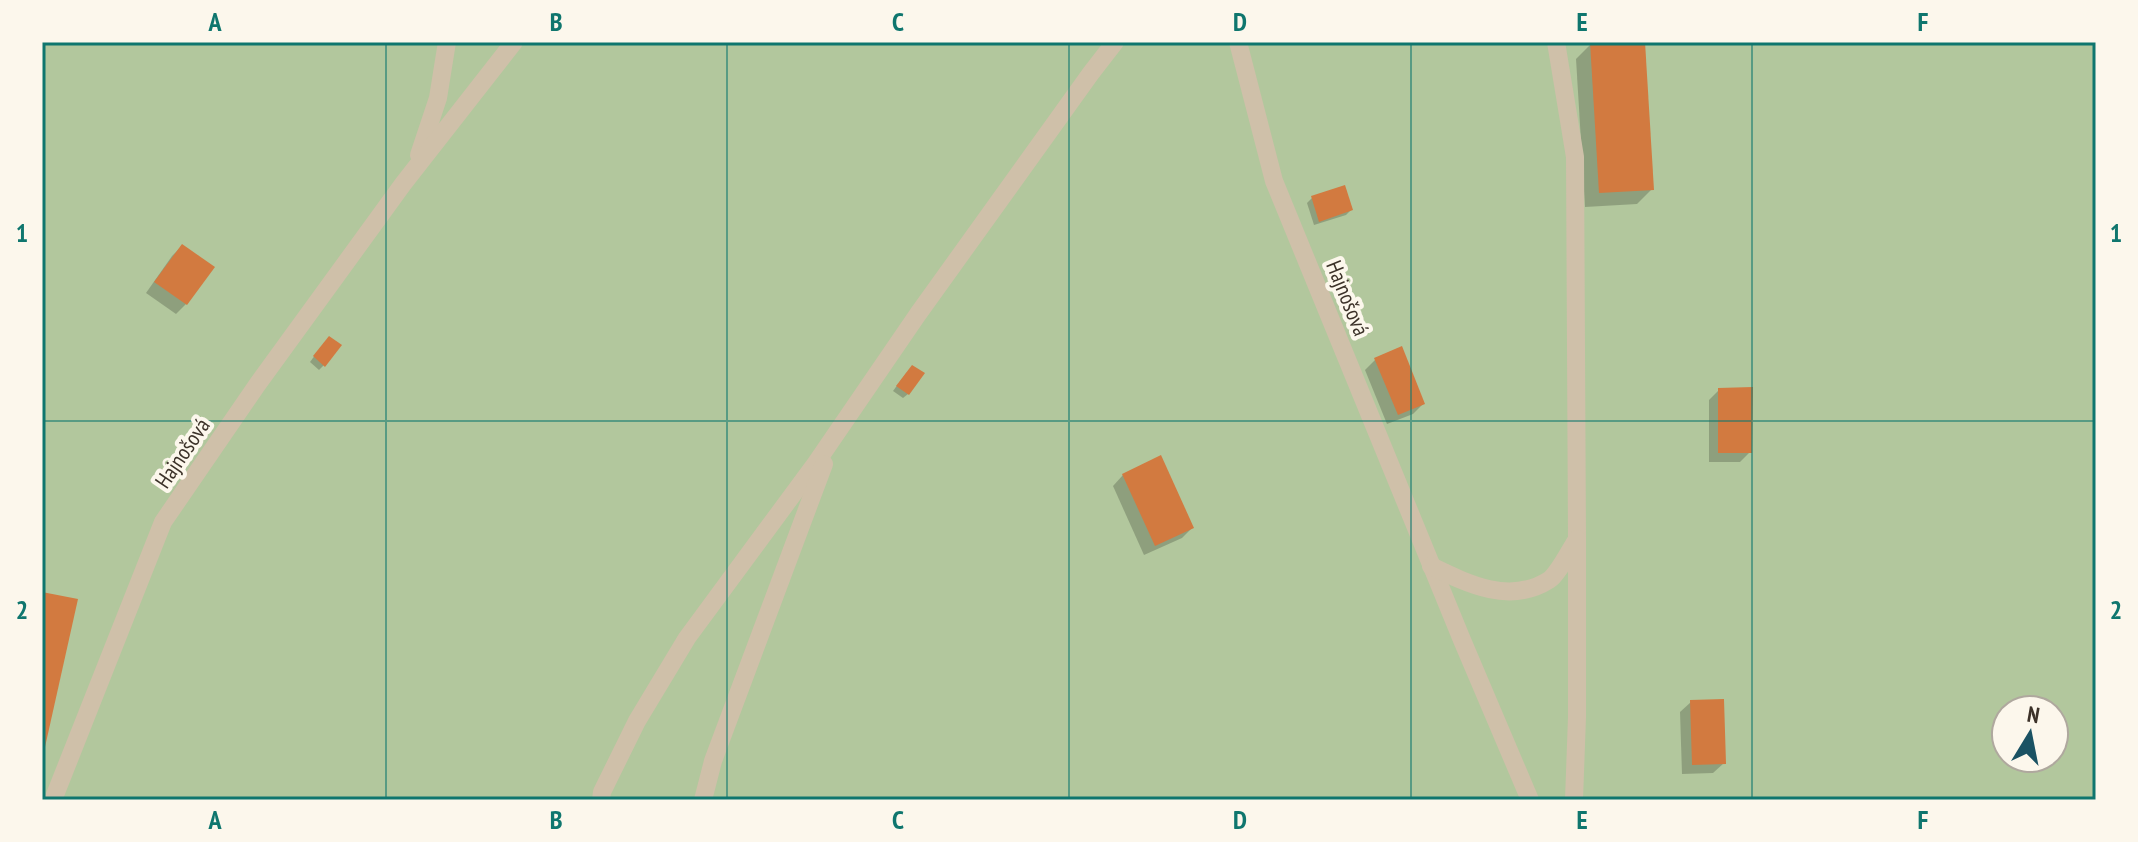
<svg xmlns="http://www.w3.org/2000/svg" width="2138" height="842" viewBox="0 0 2138 842" font-family="'PT Sans Narrow',sans-serif">
<style>
.green{fill:#b2c79d;fill-rule:evenodd}
.shadow{fill:#0003}
.building{fill:#d27a40}
.lines{fill:none;stroke-linecap:round;stroke-linejoin:round}
.lane{stroke:#cfc0a9;stroke-width:18}
.grid{fill:none;stroke:#0f766e;stroke-width:2;stroke-opacity:0.55}
.labels{text-anchor:middle;stroke-width:8;stroke-linejoin:round;paint-order:stroke}
.street-label{font-size:22px;fill:#3c3229;stroke:#fcf7ec}
.neatline{fill:none;stroke:#0f766e;stroke-width:3}
.grid-label{font-size:26px;text-anchor:middle;font-weight:bold;fill:#0f766e}
</style>
<rect width="100%" height="100%" fill="#f5eedf"/>
<path class="green" d="M 42,42 L 2096,42 L 2096,800 L 42,800 ZM 2006,710 L 2054,710 L 2054,758 L 2006,758 Z"/>
<g class="shadow">
<polygon points="1643,42 1652,189 1637,204 1585,207 1576,59 1591,44"/>
<polygon points="1312,198 1351,210 1346,215 1314,225 1307,203"/>
<polygon points="182,246 186,304 176,314 146,293 172,256"/>
<polygon points="324,343 324,365 319,370 310,362"/>
<polygon points="1376,359 1423,404 1413,414 1387,424 1365,370"/>
<polygon points="907,372 908,394 903,398 893,391"/>
<polygon points="1719,390 1750,452 1740,462 1709,462 1709,400"/>
<polygon points="1123,475 1192,528 1182,538 1144,555 1113,486"/>
<polygon points="1691,702 1724,763 1713,773 1682,774 1680,712"/>
</g>
<g class="building">
<polygon points="1590,42 1645,42 1654,190 1599,193"/>
<polygon points="1345,185 1353,210 1319,222 1311,196"/>
<polygon points="182,244 215,267 187,305 154,282"/>
<polygon points="329,336 342,345 325,367 313,356"/>
<polygon points="1402,346 1425,404 1398,415 1374,358"/>
<polygon points="912,365 925,373 909,395 896,386"/>
<polygon points="1753,387 1752,453 1718,453 1718,388"/>
<polygon points="1161,455 1194,528 1155,546 1122,474"/>
<polygon points="42,592 78,599 45,747 42,746"/>
<polygon points="1724,699 1726,764 1692,765 1690,700"/>
</g>
<g class="lines">
<g class="lane">
<polyline points="1238,42 1274,181 1462,640 1530,800"/>
<polyline points="1556,42 1575,157 1577,539"/>
<polyline points="419,155 438,98 447,42"/>
<path d="M 1431,566 C 1468,584 1510,605 1549,580 C 1558,574 1570,550 1577,539 L 1577,717 L 1574,800"/>
<polyline points="53,800 163,522 257,385 403,184 514,42"/>
<polyline points="601,800 602,792 637,721 687,638 816,463 918,314 1091,73 1115,42"/>
<polyline points="703,800 713,761 824,464"/>
</g>
</g>
<path class="grid" d="M 386,42 L 386,800M 727,42 L 727,800M 1069,42 L 1069,800M 1411,42 L 1411,800M 1752,42 L 1752,800M 42,421 L 2096,421"/>
<g class="labels">
<g class="street-label">
<text transform="translate(1348 298) rotate(68)" y="8">Hajnošová</text>
<text transform="translate(182 453) rotate(-56)" y="8">Hajnošová</text>
</g>
</g>
<rect width="2138" height="842" fill="none" stroke="#fcf7ec" stroke-width="88"/>
<g transform="translate(2030 734) rotate(10)"><circle r="38" fill="#fcf7ec" stroke="#afa89e" stroke-width="2"/>
<path d="M0-6L14 30L0 20L-14 30Z" fill="#1a5263"/>
<text y="-12" font-size="22" font-weight="bold" text-anchor="middle" fill="#3c3229">N</text>
</g>
<rect x="44" y="44" width="2050" height="754" class="neatline"/>
<g class="grid-label">
<text x="215" y="31">A</text>
<text x="556" y="31">B</text>
<text x="898" y="31">C</text>
<text x="1240" y="31">D</text>
<text x="1582" y="31">E</text>
<text x="1923" y="31">F</text>
<text x="22" y="242">1</text>
<text x="2116" y="242">1</text>
<text x="22" y="619">2</text>
<text x="2116" y="619">2</text>
<text x="215" y="829">A</text>
<text x="556" y="829">B</text>
<text x="898" y="829">C</text>
<text x="1240" y="829">D</text>
<text x="1582" y="829">E</text>
<text x="1923" y="829">F</text>
</g>
</svg>
